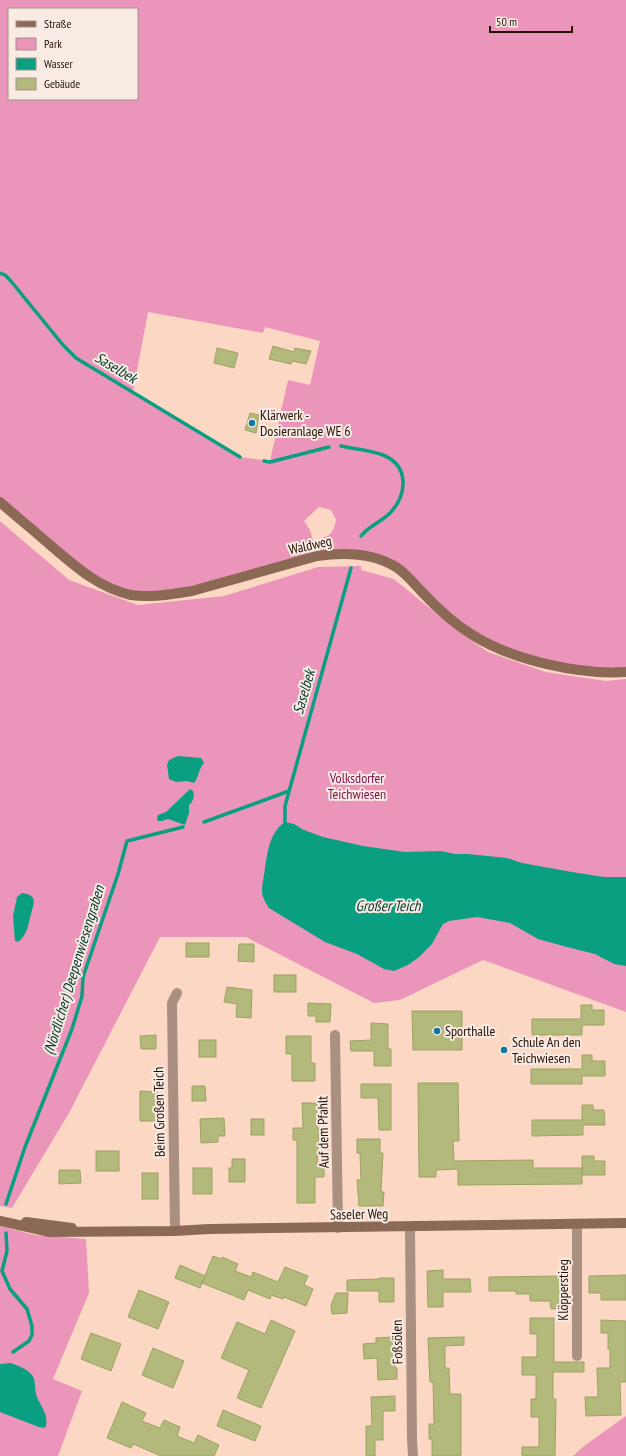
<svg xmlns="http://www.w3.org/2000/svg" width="626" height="1456" viewBox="0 0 626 1456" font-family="'PT Sans Narrow',sans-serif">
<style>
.green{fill:#eb95bb;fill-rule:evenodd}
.water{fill:#099f80}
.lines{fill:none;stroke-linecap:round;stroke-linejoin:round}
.stream{stroke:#099f80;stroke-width:3.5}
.building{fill:#b3b87b;stroke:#9da165}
.street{stroke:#a99081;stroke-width:10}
.secondary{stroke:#8c6954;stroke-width:10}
.poi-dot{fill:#0b79a3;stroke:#f7ebe4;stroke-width:1.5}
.labels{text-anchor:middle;stroke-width:4;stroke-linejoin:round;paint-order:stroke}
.poi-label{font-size:14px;fill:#261105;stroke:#f7ebe4;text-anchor:start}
.street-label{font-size:14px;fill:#261105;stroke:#f7ebe4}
.park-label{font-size:14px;fill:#7d114f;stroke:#f7ebe4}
.water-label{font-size:15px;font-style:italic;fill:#00382b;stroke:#f7ebe4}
</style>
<rect width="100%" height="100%" fill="#fcd8c4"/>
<g class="green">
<path d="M 0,0 L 626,0 L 626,672 L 595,671 L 496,648 L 380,559 L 318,556 L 317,541 L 321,541 C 323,537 325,537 329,535 C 333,532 335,525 336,520 L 331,510 L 319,507 L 304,521 L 310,530 L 313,541 L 316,541 L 317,556 L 192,591 L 148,595 L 103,585 L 0,502 ZM 9,9 L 137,9 L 137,99 L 9,99 ZM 148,312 L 263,333 L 265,327 L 320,341 L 310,385 L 288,380 L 270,461 L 240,457 L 133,392 Z"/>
<polygon points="0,521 69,580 138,605 224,596 318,567 361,566 361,570 394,579 455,629 488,652 546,672 606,681 626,679 626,1012 483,960 400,1000 374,1003 246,937 160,937 69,1113 12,1208 0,1206"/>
<polygon points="0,1226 35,1235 86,1239 89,1293 53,1379 82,1391 58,1456 0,1456"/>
<polygon points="626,1416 626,1456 573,1456 584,1446"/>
</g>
<g class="water">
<path d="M 178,756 L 201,758 L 204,763 C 198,770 199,777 194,783 L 187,781 L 176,782 L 169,779 L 167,765 L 169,760 Z"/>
<path d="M 190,789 L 193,791 C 195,796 193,802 189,805 L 189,813 L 185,825 L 168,819 L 162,821 L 158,821 L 157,819 L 158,815 L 166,812 Z"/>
<path d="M 285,822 L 294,824 L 304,830 L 323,837 L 363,846 L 405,852 L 441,851 L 455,854 L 468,854 L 507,858 L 522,863 L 572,872 L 604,877 L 626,877 L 626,966 L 614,964 L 595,954 L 567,947 L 538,939 L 510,923 L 477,917 L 449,921 L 443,924 L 432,944 L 419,957 L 408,965 L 394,971 L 384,969 L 357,954 L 325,942 L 269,908 C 266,903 262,897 262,891 C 262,886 263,880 264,875 C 267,857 268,833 285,822 Z"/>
<path d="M 22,893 C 38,895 34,903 31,914 C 28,924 28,934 18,942 L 15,941 L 13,916 L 17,897 Z"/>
<path d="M 10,1363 C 17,1365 25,1368 30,1373 C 37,1379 34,1386 36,1394 C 39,1405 49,1413 46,1426 L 44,1428 L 39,1427 L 0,1412 L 0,1364 Z"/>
</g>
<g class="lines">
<g class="stream">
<polyline points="0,273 5,275 10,280 63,345 76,358 240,457"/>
<path d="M 341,446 C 354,449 370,450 383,455 C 410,466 407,495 390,513 C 381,522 369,526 361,536"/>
<polyline points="264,461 270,462 329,447"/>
<polyline points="204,822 289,791"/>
<polyline points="285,822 285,806 351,568"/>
<polyline points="6,1204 25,1147 72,1029 82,996 83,977 118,874 127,841 183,827"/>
<polyline points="6,1233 7,1251 2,1271 10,1289 27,1309 32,1326 32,1335 29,1341 13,1352"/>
</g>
</g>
<g class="building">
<polygon points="273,346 294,352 295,348 311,351 306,364 292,361 291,364 269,359"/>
<polygon points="217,348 238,353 234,368 214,363"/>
<polygon points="250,413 259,415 256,433 245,430"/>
<rect x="186" y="943" width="23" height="14"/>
<polygon points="239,944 254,944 254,962 238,961"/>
<rect x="274" y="975" width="22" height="17"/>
<polygon points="227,987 252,990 251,1018 236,1017 237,1004 224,1002"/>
<polygon points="308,1003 331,1004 330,1022 316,1022 316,1016 308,1016"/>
<polygon points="581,1005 592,1005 592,1010 604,1010 604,1025 582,1025 582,1035 532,1035 532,1019 581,1019"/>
<polygon points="412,1011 462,1011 462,1050 413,1050"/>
<polygon points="371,1023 388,1024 388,1049 391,1049 391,1066 374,1066 374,1051 351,1051 350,1041 371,1040"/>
<polygon points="156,1035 156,1049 141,1049 140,1036"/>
<polygon points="286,1036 311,1036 311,1063 315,1063 315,1081 292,1081 292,1054 286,1054"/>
<rect x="199" y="1040" width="17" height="17"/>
<polygon points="582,1055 592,1055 592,1061 605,1061 605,1076 582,1076 582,1084 531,1084 531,1069 582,1069"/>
<polygon points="418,1083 458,1083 459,1141 453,1141 454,1161 533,1160 533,1168 582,1168 582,1184 458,1185 458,1169 436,1170 436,1177 419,1177"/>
<polygon points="361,1084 391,1084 391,1130 379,1130 378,1098 361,1098"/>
<polygon points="192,1086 205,1086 206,1101 192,1101"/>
<polygon points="140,1091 157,1092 157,1121 140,1121"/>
<polygon points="302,1103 317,1103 317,1128 319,1128 317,1166 324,1166 324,1177 315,1177 315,1203 297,1203 297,1140 293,1140 293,1128 303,1128"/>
<polygon points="582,1105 593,1105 593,1110 604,1110 605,1125 583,1125 583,1135 532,1136 532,1120 582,1120"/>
<polygon points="224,1118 225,1136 218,1136 218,1142 201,1143 200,1119"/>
<rect x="251" y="1119" width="13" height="16"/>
<polygon points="357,1139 380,1139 380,1153 383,1153 381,1192 384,1192 383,1206 359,1206 357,1180 361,1180 360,1153 357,1153"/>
<rect x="96" y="1151" width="23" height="20"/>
<polygon points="582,1156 594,1156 594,1161 605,1161 605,1175 582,1175"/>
<polygon points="232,1159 245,1159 245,1182 229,1182 229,1168 232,1168"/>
<rect x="193" y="1168" width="19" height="26"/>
<polygon points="59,1170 80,1170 81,1183 59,1184"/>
<rect x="142" y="1173" width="16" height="26"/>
<polygon points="213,1256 221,1259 222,1257 238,1264 235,1271 251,1277 253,1272 278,1282 285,1267 308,1276 304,1285 313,1289 306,1306 284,1297 283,1299 271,1295 270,1299 248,1290 244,1300 202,1283"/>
<polygon points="180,1265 205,1276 200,1288 175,1278"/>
<polygon points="443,1270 443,1279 470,1279 471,1292 443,1292 443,1307 428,1307 427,1271"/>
<polygon points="626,1275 626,1300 601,1300 601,1293 589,1293 589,1276"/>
<polygon points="562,1276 563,1308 551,1309 550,1301 530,1301 530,1294 516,1294 516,1291 489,1291 489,1277"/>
<polygon points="379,1278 394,1278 394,1302 379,1302 379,1291 347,1291 347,1280 379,1279"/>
<polygon points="139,1290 169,1302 158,1329 128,1317"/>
<polygon points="336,1293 348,1293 347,1313 332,1314 331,1305"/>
<polygon points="530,1318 554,1318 554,1362 584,1362 584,1372 553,1372 553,1399 556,1399 555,1456 522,1456 522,1447 539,1447 539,1417 531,1417 531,1399 536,1399 536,1375 522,1375 522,1357 537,1357 537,1334 530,1334"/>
<polygon points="271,1320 295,1331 261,1408 237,1398 249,1370 221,1358 237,1322 265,1334"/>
<polygon points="601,1320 626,1321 626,1382 620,1382 621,1415 586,1416 585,1397 598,1397 597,1368 610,1368 610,1349 608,1349 608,1333 601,1333"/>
<polygon points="91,1333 121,1344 111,1371 81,1359"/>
<polygon points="394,1337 395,1368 397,1368 397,1379 378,1380 377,1358 364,1359 363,1344 376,1343 376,1338"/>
<polygon points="464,1337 464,1345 445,1346 445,1368 449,1368 450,1394 461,1394 461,1456 432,1456 432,1439 429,1439 429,1424 434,1424 433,1382 430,1382 428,1338"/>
<polygon points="153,1348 184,1361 173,1388 142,1375"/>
<polygon points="395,1396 395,1411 383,1411 383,1440 375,1440 375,1456 366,1456 366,1426 372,1426 371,1397"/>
<polygon points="122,1402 146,1413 142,1421 160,1428 164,1420 180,1427 177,1436 194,1443 198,1435 219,1445 214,1456 161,1456 133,1444 131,1448 107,1438"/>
<polygon points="223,1410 261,1426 255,1441 217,1426"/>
</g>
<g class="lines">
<g class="street">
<polyline points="335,1035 338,1228"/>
<polyline points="410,1227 412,1439 413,1456"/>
<polyline points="175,1231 172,1003 177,993"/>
<polyline points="577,1356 577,1224"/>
</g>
<g class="secondary">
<path d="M 0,502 C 16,516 33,530 49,544 C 74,565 98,588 131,595 C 150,598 173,594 192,591 L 317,556 C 344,552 372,552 396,567 C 407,574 414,584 423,593 C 437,608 453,623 471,634 C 511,660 579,675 626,672"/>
<polyline points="0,1221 50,1232 175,1231 209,1229 626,1223"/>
<polyline points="26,1222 72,1228"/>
</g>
</g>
<g class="poi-dot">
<circle cx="252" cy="423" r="4"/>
<circle cx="437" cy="1031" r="4"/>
<circle cx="504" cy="1050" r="4"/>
</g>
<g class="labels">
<g class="poi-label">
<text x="260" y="420">Klärwerk -<tspan x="260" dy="16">Dosieranlage WE 6</tspan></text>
<text x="445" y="1036">Sporthalle</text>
<text x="512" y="1047">Schule An den<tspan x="512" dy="16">Teichwiesen</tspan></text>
</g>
<g class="street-label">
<text transform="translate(310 545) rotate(-12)" y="5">Waldweg</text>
<text transform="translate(159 1112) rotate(-91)" y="5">Beim Großen Teich</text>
<text transform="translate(323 1132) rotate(-91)" y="5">Auf dem Pfahlt</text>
<text transform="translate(359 1214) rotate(-1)" y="5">Saseler Weg</text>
<text transform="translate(563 1290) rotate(-90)" y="5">Klöpperstieg</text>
<text transform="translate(397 1342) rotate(-91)" y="5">Foßsölen</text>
</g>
<g class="park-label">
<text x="357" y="783">Volksdorfer<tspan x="357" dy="16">Teichwiesen</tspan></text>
</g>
<g class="water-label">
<text transform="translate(116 368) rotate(31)" y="5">Saselbek</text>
<text transform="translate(304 692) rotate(-74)" y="5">Saselbek</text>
<text x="388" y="911">Großer Teich</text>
<text transform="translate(74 970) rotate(-73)" y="5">(Nördlicher) Deepenwiesengraben</text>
</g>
</g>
<rect x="8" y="8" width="130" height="92" fill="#f7ebe4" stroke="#a3948b"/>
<rect x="16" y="21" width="20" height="6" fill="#8c6954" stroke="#a3948b"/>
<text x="44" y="28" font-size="12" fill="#261105">Straße</text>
<rect x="16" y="38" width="20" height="12" fill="#eb95bb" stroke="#a3948b"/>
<text x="44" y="48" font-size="12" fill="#261105">Park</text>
<rect x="16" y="58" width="20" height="12" fill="#099f80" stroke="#a3948b"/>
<text x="44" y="68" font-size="12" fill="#261105">Wasser</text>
<rect x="16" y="78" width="20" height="12" fill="#b3b87b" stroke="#a3948b"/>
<text x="44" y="88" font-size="12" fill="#261105">Gebäude</text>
<path d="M490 26v6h82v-6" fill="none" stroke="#261105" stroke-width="2"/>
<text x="496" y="26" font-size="12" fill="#261105" stroke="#f7ebe4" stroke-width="3" paint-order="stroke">50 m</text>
</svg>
